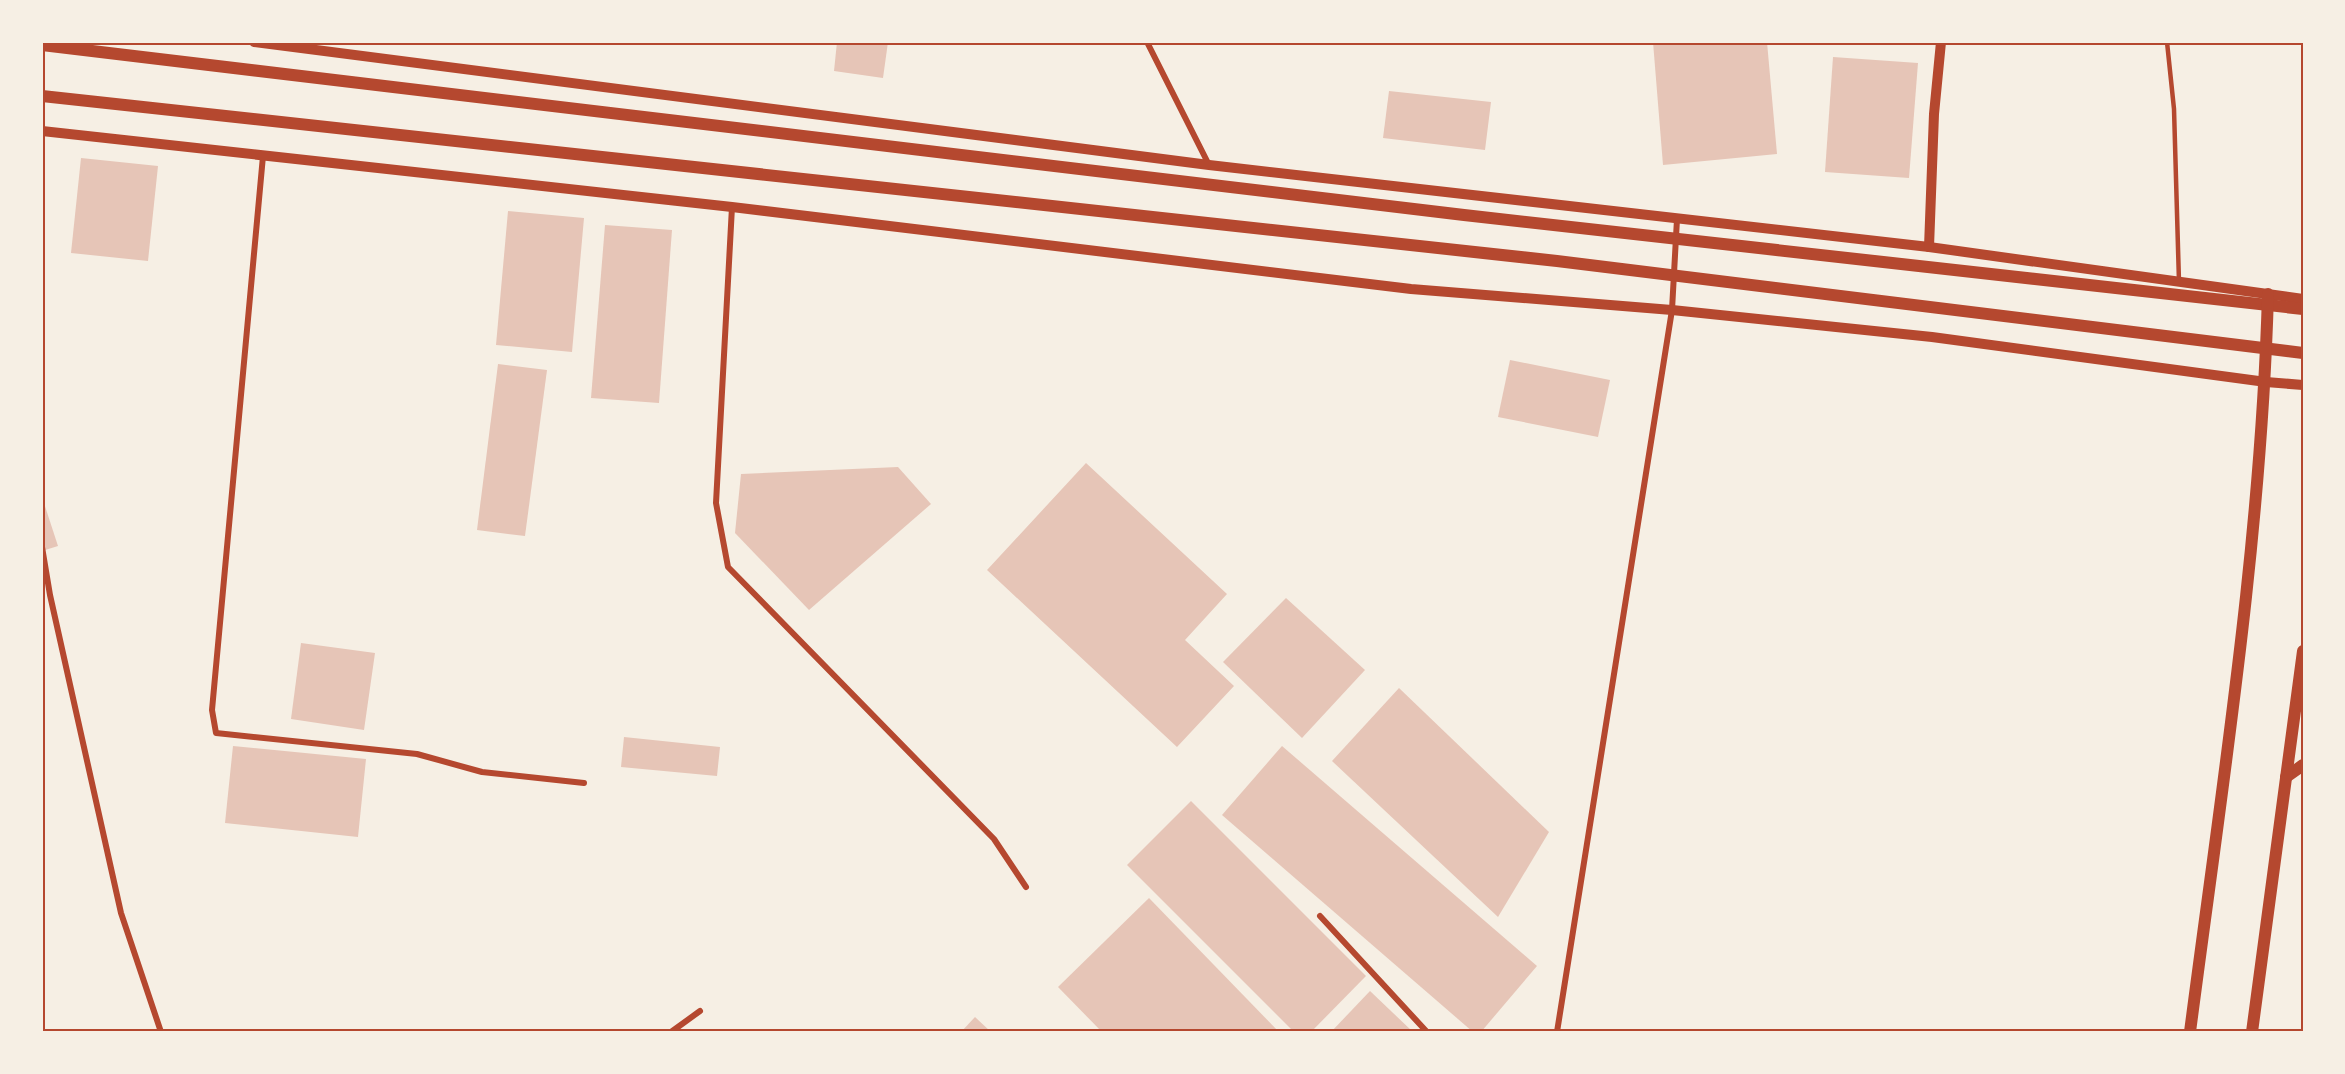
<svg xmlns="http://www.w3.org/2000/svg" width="2345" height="1074" viewBox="0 0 2345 1074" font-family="'Varela Round',sans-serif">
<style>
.building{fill:#e6c5b7}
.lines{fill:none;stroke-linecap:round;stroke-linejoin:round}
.service{stroke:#b5482f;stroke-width:4.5}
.minor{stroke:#b5482f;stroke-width:6}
.tertiary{stroke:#b5482f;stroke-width:10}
.secondary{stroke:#b5482f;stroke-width:12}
.neatline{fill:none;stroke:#b5482f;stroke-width:2}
</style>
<rect width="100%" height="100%" fill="#f6efe4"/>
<g class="building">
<polygon points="837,42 888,42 883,78 834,71"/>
<polygon points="1653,42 1767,42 1777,154 1663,165"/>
<polygon points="1833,57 1918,63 1909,178 1825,172"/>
<polygon points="1389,91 1491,102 1485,150 1383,138"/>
<polygon points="81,158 158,166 148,261 71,253"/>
<polygon points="508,211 584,218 572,352 496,345"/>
<polygon points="605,225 672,230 659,403 591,398"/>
<polygon points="1510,360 1610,380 1598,437 1498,417"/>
<polygon points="498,364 547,370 525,536 477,530"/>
<polygon points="1086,463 1227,594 1185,640 1234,686 1177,747 987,570"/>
<polygon points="898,467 931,504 809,610 735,533 741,474"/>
<polygon points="42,497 58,546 42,551"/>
<polygon points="1286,598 1365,670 1302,738 1223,662"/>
<polygon points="301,643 375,653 364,730 291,719"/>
<polygon points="1399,688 1549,832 1498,917 1332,761"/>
<polygon points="624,737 720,747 717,776 621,767"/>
<polygon points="233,746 366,759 358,837 225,823"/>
<polygon points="1282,746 1537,966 1481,1032 1473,1032 1222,815"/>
<polygon points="1191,801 1366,976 1311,1032 1294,1032 1127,865"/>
<polygon points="1149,898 1279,1032 1102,1032 1058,987"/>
<polygon points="1370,991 1413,1032 1331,1032"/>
<polygon points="975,1017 991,1032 961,1032"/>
</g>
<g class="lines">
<polyline class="service" points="2167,42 2174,109 2179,282"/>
<g class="minor">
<polyline points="1147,42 1209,165"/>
<polyline points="263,156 212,710 216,733 417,754 482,772 584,783"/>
<polyline points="732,207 716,503 728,567 994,839 1026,887"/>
<polyline points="42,547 50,595 121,913 161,1032"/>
<polyline points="1320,916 1427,1032"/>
<polyline points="671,1032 700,1011"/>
<polyline points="1557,1032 1672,310 1677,219"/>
</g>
<g class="tertiary">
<polyline points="254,42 1209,165 1929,247 2303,299"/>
<polyline points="42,131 732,207 1411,289 1672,310 1932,337 2266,382 2303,385"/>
<polyline points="1929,247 1934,114 1941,42"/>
</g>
<g class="secondary">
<polyline points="42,45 1464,215 2303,309"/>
<polyline points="42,96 1557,261 2303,353"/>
<polyline points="2286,777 2303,765"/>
<path d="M 2190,1032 C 2222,786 2261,542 2268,294"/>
<polyline points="2252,1032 2303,651"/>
</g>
</g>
<rect width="2345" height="1074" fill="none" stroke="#f6efe4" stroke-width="87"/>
<rect x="44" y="44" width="2258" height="986" class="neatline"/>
</svg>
